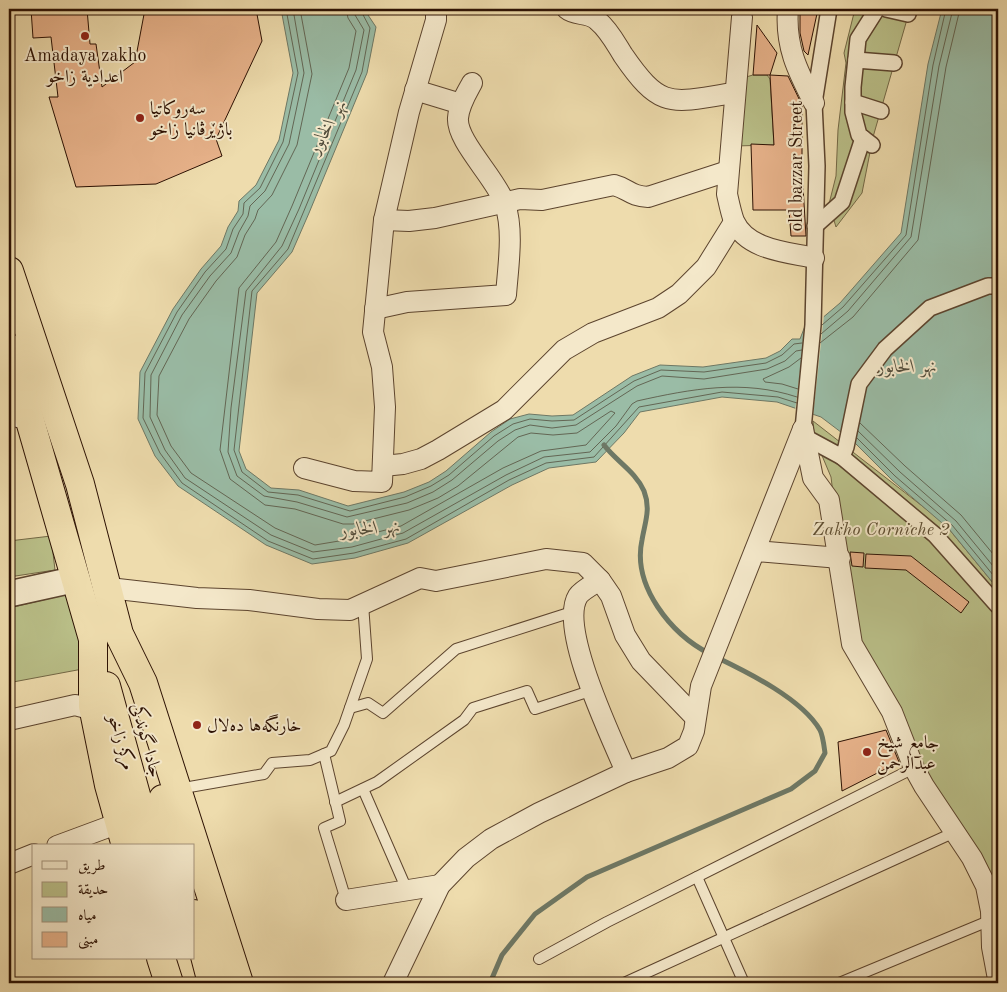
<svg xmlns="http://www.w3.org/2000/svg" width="1007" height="992" viewBox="0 0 1007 992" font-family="'Old Standard TT',Amiri,serif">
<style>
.green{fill:#bac089;stroke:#736846}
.water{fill:#9abca6;stroke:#6e7865}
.pier{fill:#eedcad}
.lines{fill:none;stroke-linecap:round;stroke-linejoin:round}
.shore{stroke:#636654;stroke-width:1}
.stream{stroke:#6e7865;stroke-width:5}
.building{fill:#e7b28a;stroke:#2c1103}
.service-casing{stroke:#5c442e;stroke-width:12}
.pedestrian-casing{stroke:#5c442e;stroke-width:18}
.minor-casing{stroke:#5c442e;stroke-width:22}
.tertiary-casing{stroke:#5c442e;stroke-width:28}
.trunk-casing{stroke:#2c1103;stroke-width:30}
.service{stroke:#f4e8ca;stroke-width:10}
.pedestrian{stroke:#f4e8ca;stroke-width:15}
.minor{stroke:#f4e8ca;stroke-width:20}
.tertiary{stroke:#f4e8ca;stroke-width:25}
.trunk{stroke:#eedcad;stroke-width:28}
.poi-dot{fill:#8f2418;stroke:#f4e8ca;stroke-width:2}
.labels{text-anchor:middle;stroke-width:4;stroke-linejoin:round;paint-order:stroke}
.poi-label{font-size:18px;fill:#2c1103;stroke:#f4e8ca;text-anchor:start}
.street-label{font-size:18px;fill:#2c1103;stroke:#f4e8ca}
.park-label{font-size:18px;font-style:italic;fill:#5e4e32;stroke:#f4e8ca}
.water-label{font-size:19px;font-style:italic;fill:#524d3c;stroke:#f4e8ca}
</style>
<rect width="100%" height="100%" fill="#eedcad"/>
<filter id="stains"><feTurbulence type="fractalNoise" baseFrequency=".004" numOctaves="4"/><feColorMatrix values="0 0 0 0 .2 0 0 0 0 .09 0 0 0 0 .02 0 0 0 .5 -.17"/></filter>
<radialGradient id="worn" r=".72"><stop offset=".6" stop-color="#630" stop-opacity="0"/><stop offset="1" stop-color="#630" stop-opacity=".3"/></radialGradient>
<g class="green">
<polygon points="855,9 910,9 873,137 862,193 836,227 829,204 836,176 838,130 846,63 844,53"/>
<polygon points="753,75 767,75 770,79 774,145 734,146 739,79"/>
<polygon points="813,421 944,523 998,589 998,930 993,880 965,829 941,805 850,632 831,477 815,439"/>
<polygon points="51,536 55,570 9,577 9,541"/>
<polygon points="77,592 88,668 13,682 9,654 9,608"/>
</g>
<polygon class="water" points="281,9 364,9 376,27 367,73 309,213 292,252 257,293 239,451 246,469 271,488 299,490 348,506 404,492 429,482 446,471 491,432 510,419 529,414 552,416 573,415 632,376 660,365 703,367 766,358 780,351 792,339 800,339 805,326 814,325 840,303 901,233 928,64 942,9 998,9 998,589 949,529 892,480 854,442 821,417 777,402 722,397 640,412 624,433 596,462 549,468 512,485 408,543 355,558 312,564 266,545 178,486 155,456 138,419 140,372 173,309 201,269 221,246 228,227 238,211 239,201 256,185 279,140 293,73"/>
<polygon class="pier" points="824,315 813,416 795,411 806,324 812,323"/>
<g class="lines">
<g class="shore">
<polyline points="286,9 298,73 283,142 260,188 244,203 243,214 233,229 226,249 205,272 177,312 145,373 143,418 160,453 182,483 268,541 313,559 354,553 406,539 509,480 546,463 594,457 639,407 722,392 778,397 797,403"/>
<path d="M 293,9 L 304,73 L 289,144 L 265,191 L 250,206 L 248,216 L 239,232 L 231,253 L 210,276 L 182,315 L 151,375 L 150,417 L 165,450 L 185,478 L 271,535 L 313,552 L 352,547 L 403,533 L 506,475 L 544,457 L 590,452 L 616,426 L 632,404 L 637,401 C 691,389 743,379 797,397"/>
<polyline points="300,9 312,74 297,145 272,195 258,210 255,219 245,235 237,257 216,281 189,319 159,376 157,415 171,446 191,473 275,528 315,545 351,539 401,526 503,468 541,451 586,445 615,413 611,411 577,433 553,435 531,433 518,437 458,486 438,498 409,510 353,524 343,524 295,509 265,505 230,479 220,450 239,288 276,242 292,206 349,68 356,31 348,18 346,9"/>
<polyline points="354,9 355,15 364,30 356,70 299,209 282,246 246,291 231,408 228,452 237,476 264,496 297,502 347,517 407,503 433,492 452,480 498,441 515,430 530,425 552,428 576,425 637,386 662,376 704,379 767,369 785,361 796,351 802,350"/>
<polyline points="360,9 370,28 362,72 288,249 252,291 234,450 242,472 268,492 298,495 350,511 405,497 431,486 449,475 494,436 513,424 530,419 552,421 574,420 634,381 661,370 704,372 766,363 782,355 794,344 802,343"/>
<polyline points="822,325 843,307 906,235 933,65 946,9"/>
<polyline points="821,334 848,311 911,237 939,66 953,9"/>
<polyline points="820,343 853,317 918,240 946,67 960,9"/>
<polyline points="798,389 782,384 765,382 763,379 789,367 801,358"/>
<polyline points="860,423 905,466 961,515 998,560"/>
<polyline points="858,431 900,472 956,521 998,572"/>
<polyline points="857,438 895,476 952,525 998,581"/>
</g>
<g class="stream">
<path d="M 604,445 C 616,461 636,472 644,491 C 651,509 645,522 642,540 C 632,586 671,634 710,654"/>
<path d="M 490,983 L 502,955 L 535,914 L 587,877 L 791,789 L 815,771 L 825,753 C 824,746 823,736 820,730 C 802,699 749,673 718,658"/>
</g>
</g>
<g class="building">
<polygon points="31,9 87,9 90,44 96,44 102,87 135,62 145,9 256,9 262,41 216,139 222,156 156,184 76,187 49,97 58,97 51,37 33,38"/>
<polygon points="800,9 818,9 808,55 804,51 800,33"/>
<polygon points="757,25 777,53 770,75 788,76 802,105 802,170 806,236 791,236 789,210 753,210 751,144 774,145 770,75 753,75"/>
<polygon points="850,552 864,553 863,567 852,566"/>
<polygon points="866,554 911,556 969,602 961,613 906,570 865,568"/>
<polygon points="886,730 899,762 842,791 838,742"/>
</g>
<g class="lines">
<defs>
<g id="service">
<polyline points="350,708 368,703 383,713 456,649 575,611"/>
<polyline points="324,754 340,821 324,828 346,900"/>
<polyline points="178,789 264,774 272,763 310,760 331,751 344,725 367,659 363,604"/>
<polyline points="363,789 407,890"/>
<polyline points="335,802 377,782 464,720 473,708 527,691 535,709 593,690"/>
<polyline points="697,877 744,983"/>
<polyline points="539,959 607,922 914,768"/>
<polyline points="624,983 955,832"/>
<polyline points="839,983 991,920"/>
</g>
<g id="pedestrian">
<polyline points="886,9 908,14"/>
<polyline points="856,60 894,63"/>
<polyline points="853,102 881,111"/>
<polyline points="872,145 859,135 853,112 853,87 858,39 877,9"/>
<polyline points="815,226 842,202 863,138"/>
<polyline points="803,429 813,325 817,166 814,103 829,9"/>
<polyline points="805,437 842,457 846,447 859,384 885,349 930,308 988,286 998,286"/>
<polyline points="842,457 935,535 998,606"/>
</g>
<g id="minor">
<path d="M 567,9 C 575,16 590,12 598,21 C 609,30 616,44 623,55 C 662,112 672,102 734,93"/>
<path d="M 788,9 C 785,46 797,70 814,103"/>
<path d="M 742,17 L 727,194 C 729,203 731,213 734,221 C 747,250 787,252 814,258"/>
<polyline points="415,90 461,104"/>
<path d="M 384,220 L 409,221 L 435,218 L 520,199 L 542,200 L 614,185 C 629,189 630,196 648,197 L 728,171"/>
<path d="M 375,309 L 407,302 L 506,295 C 508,267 514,231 505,204 C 496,178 456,141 458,118 C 459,105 466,94 472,83"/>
<polyline points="9,415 31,420"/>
<polyline points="803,429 813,478 829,500 852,644 892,712 914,768 924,786 972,858 986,886 991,911 992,947 998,979"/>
<polyline points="383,466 403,464 421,459 438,450 504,410 564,350 593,333 658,308 679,294 706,267 734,222"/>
<polyline points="304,468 354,481 382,482 385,407 382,367 373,332 384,220 409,112 436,20 436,9"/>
<polyline points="755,551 840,558"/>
<path d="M 600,580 C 594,584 582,590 578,596 C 558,628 612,738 626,772"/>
<polyline points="109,588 197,598 249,600 318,609 350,610 420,578 436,581 546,559 583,563 600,580 611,596 625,635 641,661 695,717"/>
<polyline points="9,720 75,705 94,710"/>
<polyline points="57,846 119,823"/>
<polyline points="9,864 34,854"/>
<polyline points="346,900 440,885"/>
<polyline points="393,983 440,885 466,858 491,839 539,813 626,772 668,758 688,746 694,731 701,686 803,429"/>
</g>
<polyline id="tertiary" points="9,594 77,579"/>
<g id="trunk">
<polyline points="9,271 80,484 119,634 143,683 239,983"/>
<polyline points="9,348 93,639 93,706 109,785 126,846"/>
<polyline points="106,686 150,846"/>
<polyline points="163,799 176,846"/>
<polyline points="194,914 212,983"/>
<polyline points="161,958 169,983"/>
</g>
</defs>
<use href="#service" class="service-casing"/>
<use href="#pedestrian" class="pedestrian-casing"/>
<use href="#minor" class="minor-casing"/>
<use href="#tertiary" class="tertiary-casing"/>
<use href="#trunk" class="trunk-casing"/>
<use href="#service" class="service"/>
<use href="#pedestrian" class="pedestrian"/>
<use href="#minor" class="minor"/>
<use href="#tertiary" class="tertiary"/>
<use href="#trunk" class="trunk"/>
</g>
<g class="poi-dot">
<circle cx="85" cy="36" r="5"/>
<circle cx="140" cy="118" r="5"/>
<circle cx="197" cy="725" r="5"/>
<circle cx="867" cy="752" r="5"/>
</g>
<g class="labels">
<g class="poi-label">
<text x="85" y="61" text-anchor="middle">Amadaya zakho<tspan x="85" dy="21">اعدادية زاخو</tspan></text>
<text x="150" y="114">سه‌روكاتيا<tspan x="150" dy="21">باژێرڤانيا زاخو</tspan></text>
<text x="207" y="731">خارنگەها دەلال</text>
<text x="877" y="748">جامع شيخ<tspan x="877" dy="21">عبدالرحمن</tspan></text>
</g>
<g class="street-label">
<text transform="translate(796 166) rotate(-90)" y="6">old bazzar Street</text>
<text transform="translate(147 740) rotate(75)" y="6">جادا گوندکی</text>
<text transform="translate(122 742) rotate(74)" y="6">مركز زاخو</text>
</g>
<g class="park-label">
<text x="881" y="535">Zakho Corniche 2</text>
</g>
<g class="water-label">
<text transform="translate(326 126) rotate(-60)" y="7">نهر الخابور</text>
<text x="907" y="372">نهر الخابور</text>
<text transform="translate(370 527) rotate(-4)" y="7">نهر الخابور</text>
</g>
</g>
<rect width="1007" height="992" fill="none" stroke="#eedcad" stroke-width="30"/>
<rect x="10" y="10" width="987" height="972" fill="none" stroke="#2c1103" stroke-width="2.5"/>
<rect x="15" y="15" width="977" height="962" fill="none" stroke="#2c1103"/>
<rect x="32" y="844" width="162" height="115" fill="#f4e8ca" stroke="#a4927a"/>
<rect x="42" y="861" width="25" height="8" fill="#f4e8ca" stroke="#a4927a"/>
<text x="78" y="870" font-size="15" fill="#2c1103">طريق</text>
<rect x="42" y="882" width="25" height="15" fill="#bac089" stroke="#a4927a"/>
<text x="78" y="894" font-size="15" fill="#2c1103">حديقة</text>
<rect x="42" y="907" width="25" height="15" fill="#9abca6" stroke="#a4927a"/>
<text x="78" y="920" font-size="15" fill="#2c1103">مياه</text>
<rect x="42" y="932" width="25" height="15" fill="#e7b28a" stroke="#a4927a"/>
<text x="78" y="944" font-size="15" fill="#2c1103">مبنى</text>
<rect width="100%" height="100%" filter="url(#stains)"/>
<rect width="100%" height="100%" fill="url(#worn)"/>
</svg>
